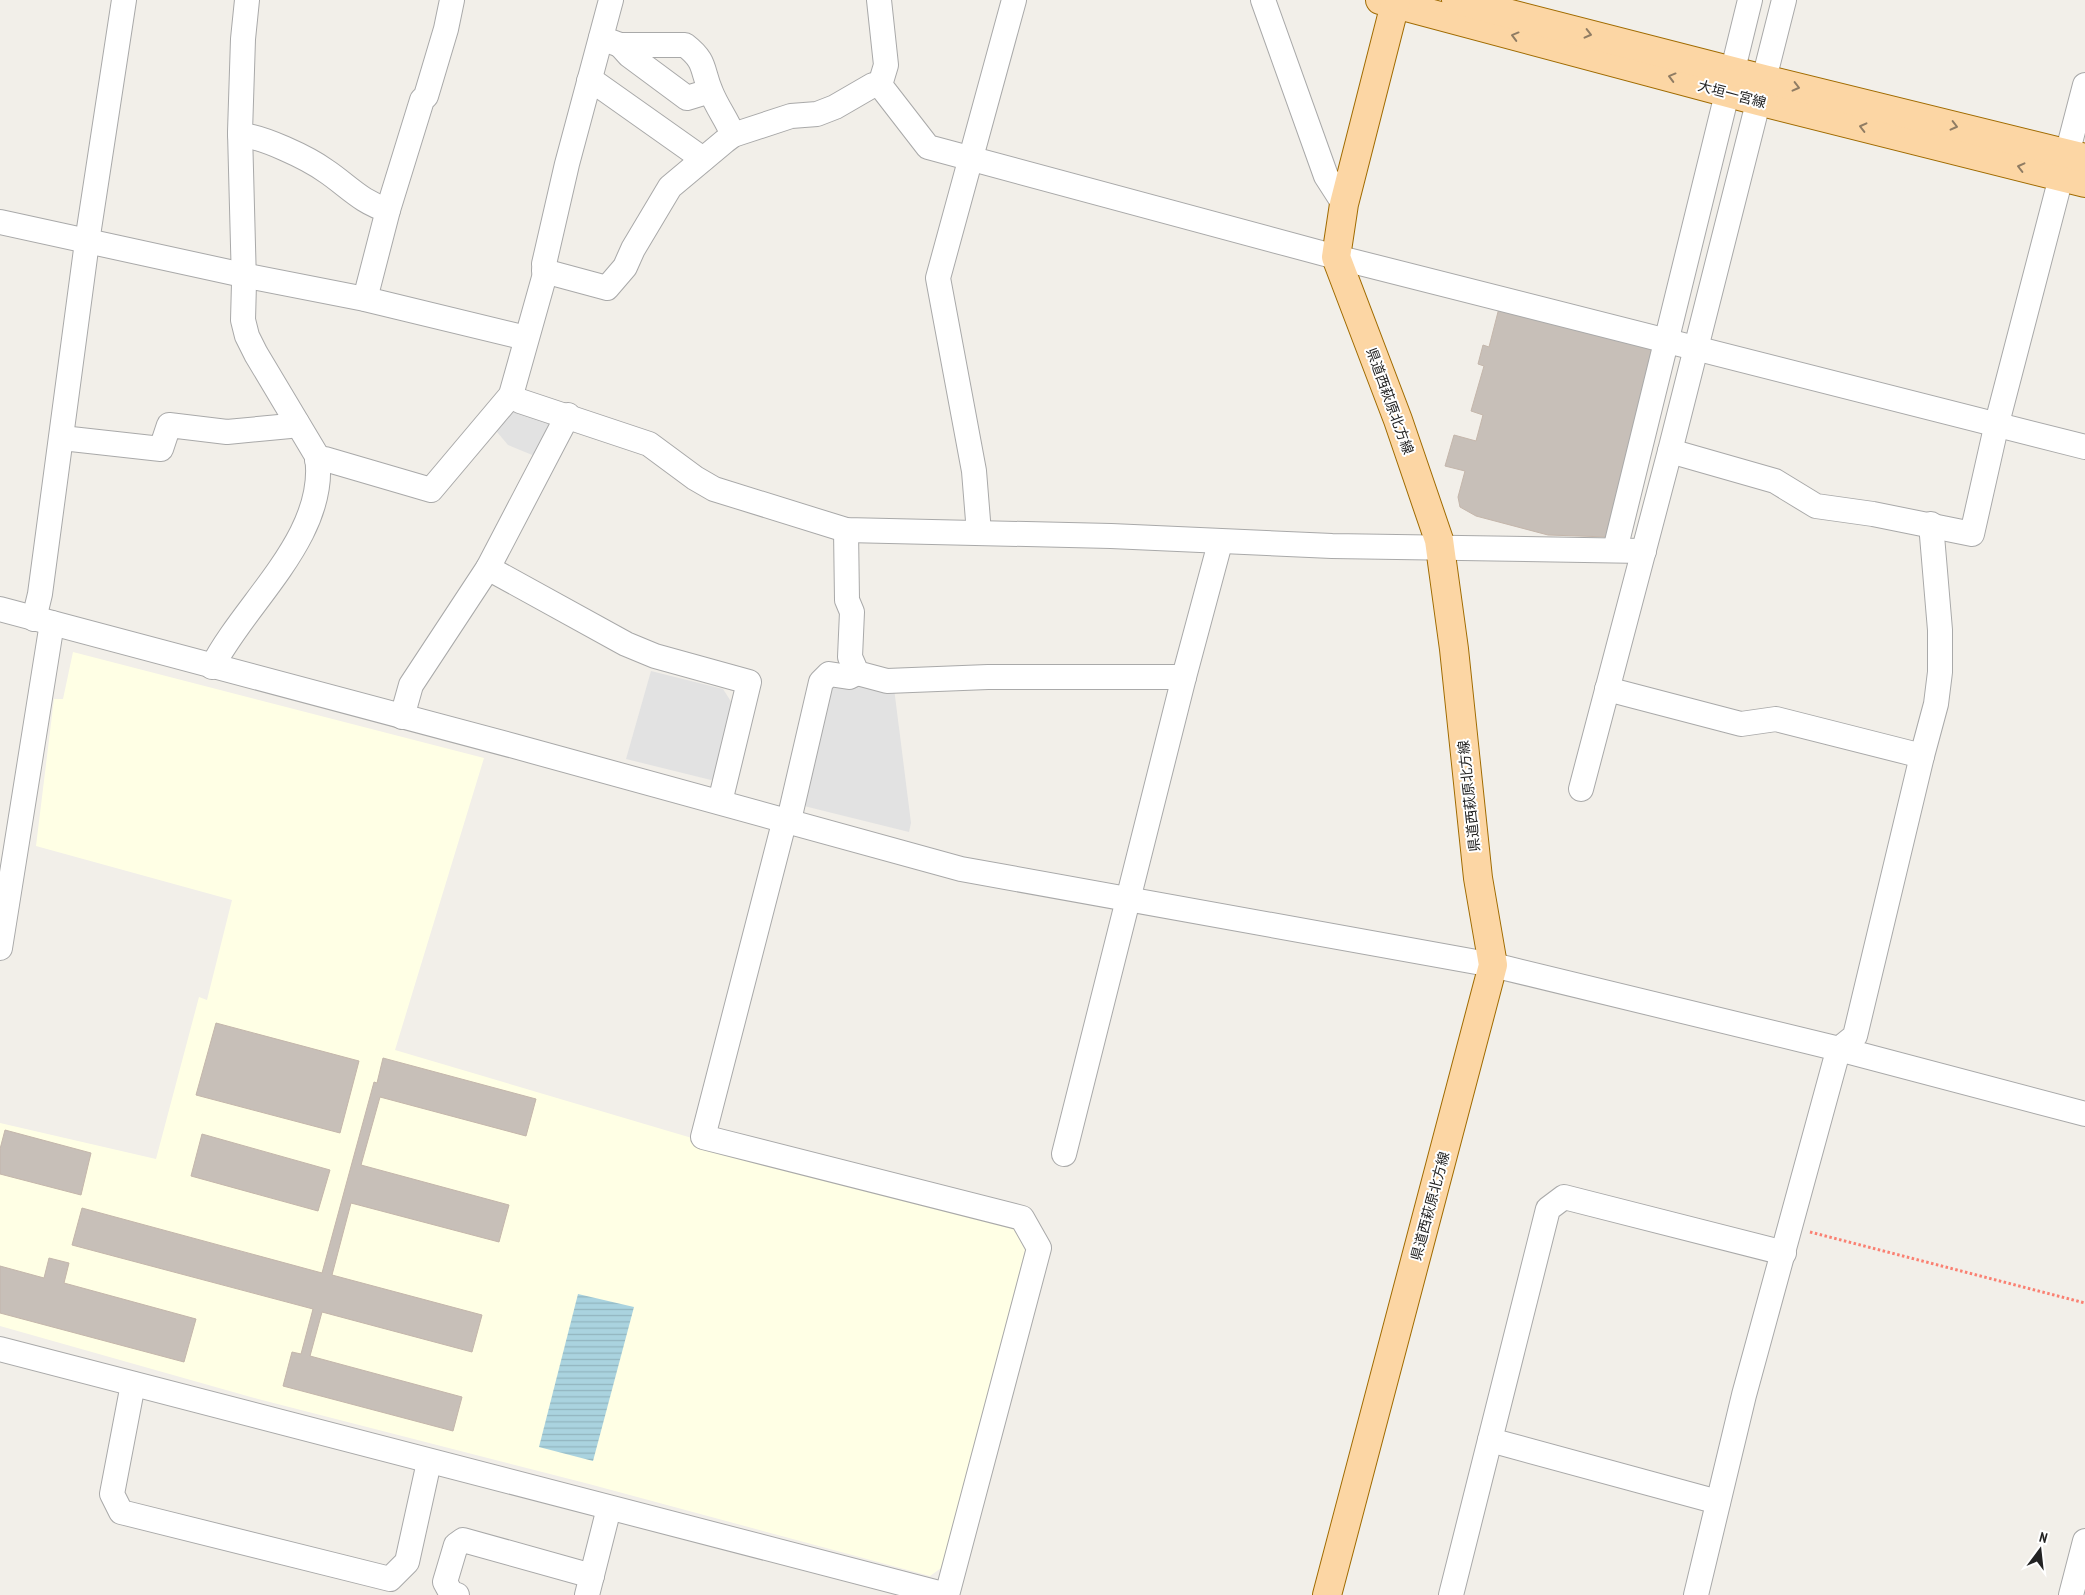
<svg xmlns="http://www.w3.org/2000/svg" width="2085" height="1595" viewBox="0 0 2085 1595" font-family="'PT Sans Narrow','Noto Sans JP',sans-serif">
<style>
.education{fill:#ffffe5}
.parking{fill:#e2e2e2}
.water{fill:url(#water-rules)}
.building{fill:#c7bfb8;stroke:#c4b6ab}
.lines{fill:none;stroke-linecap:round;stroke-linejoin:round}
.minor-casing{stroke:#a9a9a9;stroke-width:26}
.major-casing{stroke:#a06b00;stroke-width:30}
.path{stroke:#fa8072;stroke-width:3;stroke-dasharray:2.5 2.5;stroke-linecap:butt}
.minor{stroke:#fff;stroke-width:24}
.major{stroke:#fcd6a4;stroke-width:28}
.oneway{stroke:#8f7c63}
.labels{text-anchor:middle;stroke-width:4;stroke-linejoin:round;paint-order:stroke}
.street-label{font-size:14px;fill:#222;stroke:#fff}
</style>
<defs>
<pattern id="water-rules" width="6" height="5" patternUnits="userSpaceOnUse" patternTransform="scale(1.25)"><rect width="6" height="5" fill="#aad3df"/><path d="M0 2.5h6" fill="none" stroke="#92b5bf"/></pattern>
</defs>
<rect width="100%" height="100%" fill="#f2efe9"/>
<polygon class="education" points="73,652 484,758 395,1050 729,1149 1013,1226 1025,1250 944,1566 930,1576 589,1484 258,1399 0,1326 0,1123 156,1159 199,997 207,1000 232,900 36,846 54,699 63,699"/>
<g class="parking">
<polygon points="508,405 553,424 537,457 508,445 492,426"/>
<polygon points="651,671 723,689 737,711 722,774 711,780 626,759"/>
<polygon points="830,681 894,688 911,823 909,832 804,806 799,803"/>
</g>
<polygon class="water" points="578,1294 634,1307 593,1461 539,1447"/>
<g class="building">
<polygon points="1499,308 1657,349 1608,537 1548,535 1476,516 1460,507 1458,497 1465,471 1445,466 1454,435 1476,441 1483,415 1471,411 1484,366 1478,364 1483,345 1489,347"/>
<polygon points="216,1023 359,1061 340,1133 196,1095"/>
<polygon points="383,1058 536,1099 526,1136 380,1097 361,1165 509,1205 499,1242 351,1203 332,1275 482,1315 472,1352 322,1312 310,1356 462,1397 453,1431 283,1386 292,1352 301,1354 313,1309 72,1245 82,1208 322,1273 374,1082 377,1083"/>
<polygon points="5,1130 91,1153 81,1195 0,1174 0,1149"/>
<polygon points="202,1134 330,1170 318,1211 191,1176"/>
<polygon points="49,1258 69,1263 64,1283 196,1319 184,1362 0,1313 0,1266 44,1278"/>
</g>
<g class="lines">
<defs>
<g id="minor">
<polyline points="879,0 886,65 880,85 928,147 1336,257 2085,447"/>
<polyline points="1263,0 1326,176 1344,204"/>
<path d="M 601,38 L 620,45 L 685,45 C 707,62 701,69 711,92 C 717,107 727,120 733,135"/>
<polyline points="620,45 629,55 687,98 710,91"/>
<polyline points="589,81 597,84 703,159"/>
<path d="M 240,135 C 262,136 308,158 326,171 C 347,185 362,203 388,210"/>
<polyline points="0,222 243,275 365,299 526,338"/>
<polyline points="544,271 607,288 625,267 633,249 670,187 725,141 733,135 791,116 817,114 835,107 873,85 880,85"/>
<polyline points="365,299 388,210 422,100 426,96 446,29 452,0"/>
<polyline points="511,395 520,401 649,444 695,478 714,489 846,530 1111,536 1332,546 1644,551"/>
<polyline points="62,438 161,449 169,425 227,432 290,426 297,423"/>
<polyline points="1670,451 1775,481 1816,506 1873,514 1972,534 1997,423 2085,85"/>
<polyline points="317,460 325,459 431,490 511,395 545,274 544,264 567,164 611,0"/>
<polyline points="846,530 847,600 852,612 850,657 857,673 887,681 988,677 1184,677"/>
<polyline points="979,533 974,471 938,278 1014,0"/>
<polyline points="1615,550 1750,0"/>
<polyline points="488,568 626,644 655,656 749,682 720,802"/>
<polyline points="0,609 514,746 961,869 1493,965 1839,1049 2085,1114"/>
<polyline points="34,619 40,594 87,242 124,0"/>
<path d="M 212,667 C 245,602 329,535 317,456 L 256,354 L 247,336 L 243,320 L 244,283 L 240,132 L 243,39 L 247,0"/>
<polyline points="1607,689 1741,724 1776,719 1922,756"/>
<polyline points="402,717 411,685 488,568 568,415"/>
<polyline points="1581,789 1670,451 1784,0"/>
<polyline points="785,819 703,1137 1022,1218 1039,1248 947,1595"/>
<polyline points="789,820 821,682 829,674 849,677 857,673"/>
<polyline points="0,948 52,623"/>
<polyline points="1064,1154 1184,677 1220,543"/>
<polyline points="0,1349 947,1595"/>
<polyline points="133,1384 112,1494 121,1512 390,1579 407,1562 429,1462"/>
<polyline points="1490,1440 1718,1502"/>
<polyline points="457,1595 451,1593 445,1582 456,1545 463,1540 592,1576"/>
<polyline points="587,1595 609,1508"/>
<polyline points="1451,1595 1548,1209 1564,1197 1784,1253"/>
<polyline points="1696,1595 1744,1395 1835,1062 1839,1049 1855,1036 1922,756 1936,704 1940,672 1940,630 1931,524"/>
<polyline points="2071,1595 2085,1541"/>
</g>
<g id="major">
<polyline points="1380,0 1758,101 2085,183"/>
<polyline points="1456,0 1764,79 2085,158"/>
<polyline points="1327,1595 1493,965 1478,878 1454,649 1439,540 1398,420 1336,257 1344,204 1396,0"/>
</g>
</defs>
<use href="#minor" class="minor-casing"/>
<use href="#major" class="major-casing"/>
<polyline class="path" points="1810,1232 2085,1303"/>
<use href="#minor" class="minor"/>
<use href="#major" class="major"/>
</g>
<defs><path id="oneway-chevron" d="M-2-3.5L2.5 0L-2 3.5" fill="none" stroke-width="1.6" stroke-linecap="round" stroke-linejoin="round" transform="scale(1.25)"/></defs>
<g class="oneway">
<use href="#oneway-chevron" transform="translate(1588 34) rotate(14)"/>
<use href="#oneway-chevron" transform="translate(1515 36) rotate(-165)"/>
<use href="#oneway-chevron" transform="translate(1672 77) rotate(-165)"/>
<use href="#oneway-chevron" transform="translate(1796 87) rotate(14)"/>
<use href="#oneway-chevron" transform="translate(1954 126) rotate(14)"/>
<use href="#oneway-chevron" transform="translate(1863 127) rotate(-166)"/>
<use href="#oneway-chevron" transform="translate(2021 167) rotate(-166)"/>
</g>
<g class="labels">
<g class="street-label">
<text transform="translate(1732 94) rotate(15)" y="5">大垣一宮線</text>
<text transform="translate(1390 401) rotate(70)" y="5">県道西萩原北方線</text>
<text transform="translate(1469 796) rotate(-96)" y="5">県道西萩原北方線</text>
<text transform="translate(1430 1206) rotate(-75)" y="5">県道西萩原北方線</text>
</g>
</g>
<g transform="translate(2040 1550) rotate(15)" stroke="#ffffff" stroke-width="4" paint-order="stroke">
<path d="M0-4L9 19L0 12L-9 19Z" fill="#222222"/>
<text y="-8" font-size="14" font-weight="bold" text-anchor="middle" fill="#222222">N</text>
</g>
</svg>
